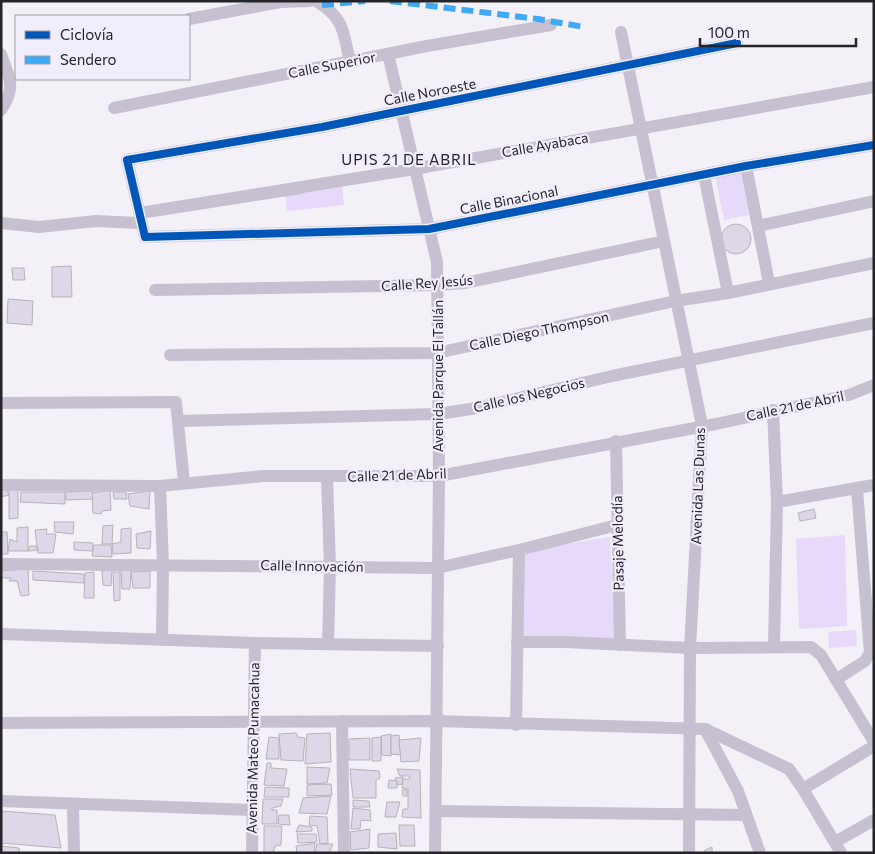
<svg xmlns="http://www.w3.org/2000/svg" width="875" height="854" viewBox="0 0 875 854" font-family="Commissioner,sans-serif">
<style>
.green{fill:#e6d9fa}
.building{fill:#ded7e8;stroke:#b5b2b8}
.lines{fill:none;stroke-linecap:round;stroke-linejoin:round}
.minor{stroke:#c7c0d0;stroke-width:12}
.quiet{stroke:#3fa9f5;stroke-width:6;stroke-dasharray:12 6;stroke-linecap:butt}
.cycleway-casing{stroke:#f2edfa;stroke-width:11}
.cycleway{stroke:#0057b8;stroke-width:8}
.labels{text-anchor:middle;stroke-width:4.5;stroke-linejoin:round;paint-order:stroke}
.street-label{font-size:14px;fill:#252428;stroke:#f2edfa}
.neighbourhood-label{font-size:15px;letter-spacing:1px;fill:#252428;stroke:#f2edfa}
</style>
<rect width="100%" height="100%" fill="#f3f0f7"/>
<g class="green">
<polygon points="741,170 749,215 724,220 715,175"/>
<polygon points="342,184 344,205 287,211 285,190"/>
<polygon points="845,535 847,626 799,629 796,539"/>
<polygon points="610,537 615,640 521,638 516,552"/>
<polygon points="856,630 857,646 829,648 828,632"/>
</g>
<g class="building">
<circle cx="736" cy="239" r="15"/>
<polygon points="71,266 72,297 52,297 52,267"/>
<polygon points="12,268 24,268 25,280 13,280"/>
<polygon points="8,299 33,301 32,325 7,323"/>
<polygon points="1,490 7,490 9,495 1,497"/>
<polygon points="9,490 18,490 18,518 9,519"/>
<polygon points="110,490 111,510 102,511 101,514 93,513 92,493"/>
<polygon points="92,491 93,499 66,500 65,492"/>
<polygon points="150,491 149,509 130,506 128,494"/>
<polygon points="21,492 65,492 65,504 20,502"/>
<polygon points="113,492 126,492 127,499 114,499"/>
<polygon points="814,509 816,518 800,521 798,513"/>
<polygon points="54,522 74,522 73,534 55,532"/>
<polygon points="113,525 112,544 102,544 103,526"/>
<polygon points="28,527 28,551 8,551 10,539 17,542 17,528"/>
<polygon points="131,528 131,553 113,554 112,544 121,542 121,529"/>
<polygon points="47,529 46,534 56,534 53,553 38,553 35,530"/>
<polygon points="151,531 150,549 137,548 136,534"/>
<polygon points="1,532 7,532 8,554 1,554"/>
<polygon points="74,542 93,543 93,551 74,550"/>
<polygon points="94,545 111,545 112,557 92,556"/>
<polygon points="30,546 36,546 38,550 28,551"/>
<polygon points="28,569 29,595 21,596 17,581 9,581 11,578 2,578 1,571"/>
<polygon points="112,569 111,586 103,585 102,571"/>
<polygon points="121,569 131,570 130,589 122,589"/>
<polygon points="33,571 84,574 84,583 33,580"/>
<polygon points="150,571 150,588 133,588 131,572"/>
<polygon points="94,572 94,598 84,598 85,573"/>
<polygon points="113,572 120,572 120,600 114,601"/>
<polygon points="296,733 298,737 305,738 303,761 281,760 279,734"/>
<polygon points="330,733 331,762 305,764 307,734"/>
<polygon points="391,734 391,756 382,755 381,736"/>
<polygon points="399,735 401,755 391,754 391,736"/>
<polygon points="269,737 279,738 279,759 266,759"/>
<polygon points="381,737 381,761 372,761 372,738"/>
<polygon points="370,738 370,760 349,760 349,739"/>
<polygon points="421,738 419,761 401,762 399,740"/>
<polygon points="267,763 271,763 271,768 287,769 284,786 264,785"/>
<polygon points="307,767 330,768 327,783 307,784"/>
<polygon points="350,769 379,771 380,778 376,780 376,798 353,798"/>
<polygon points="397,769 420,770 421,818 402,817 403,809 408,809 408,789 402,788 403,779 409,779 410,776 400,776"/>
<polygon points="403,777 402,784 398,785 395,778"/>
<polygon points="389,780 397,781 397,788 388,788"/>
<polygon points="331,784 332,795 307,796 307,785"/>
<polygon points="265,787 289,788 289,797 264,797"/>
<polygon points="402,790 407,790 407,796 403,796"/>
<polygon points="331,796 327,814 299,813 303,798"/>
<polygon points="263,799 283,799 281,806 272,808 272,810 277,810 277,824 262,824"/>
<polygon points="353,800 369,801 370,807 353,807"/>
<polygon points="387,802 400,802 396,817 385,817"/>
<polygon points="353,808 370,810 371,821 361,820 360,829 351,829"/>
<polygon points="1,811 55,815 61,848 1,843"/>
<polygon points="279,815 289,815 290,825 278,824"/>
<polygon points="310,816 327,817 328,843 320,844 317,826 309,825"/>
<polygon points="299,825 312,827 312,831 296,832"/>
<polygon points="399,825 414,825 415,846 400,846"/>
<polygon points="264,826 282,826 281,845 275,846 273,853 264,853"/>
<polygon points="370,829 369,848 351,850 350,832"/>
<polygon points="396,833 397,849 378,847 378,834"/>
<polygon points="297,834 316,834 317,842 298,843"/>
<polygon points="315,843 314,853 297,853 296,846"/>
<polygon points="317,844 333,844 329,853 315,853"/>
<polygon points="1,846 19,848 20,853 1,853"/>
<polygon points="712,847 712,853 705,853 705,850"/>
</g>
<g class="lines">
<g class="minor">
<path d="M 316,1 C 345,18 343,32 350,62"/>
<polyline points="189,19 281,2 309,1"/>
<polyline points="621,32 702,425 690,648 689,853"/>
<polyline points="737,43 322,127 127,160 145,237 429,229 746,166 874,145"/>
<path d="M 1,54 C 9,79 17,86 1,110"/>
<polyline points="388,54 437,262 439,476 435,853"/>
<polyline points="114,108 427,46 551,25"/>
<polyline points="746,166 769,283"/>
<polyline points="704,175 728,293"/>
<polyline points="301,188 140,213 414,169 874,87"/>
<polyline points="1,223 39,227 96,221 138,223"/>
<polyline points="758,226 874,201"/>
<polyline points="155,290 438,285 465,283 664,241"/>
<polyline points="170,355 437,353 675,301 728,293 874,263"/>
<polyline points="1,403 176,402 184,483"/>
<polyline points="773,410 777,502 774,647"/>
<polyline points="180,421 438,414 477,408 612,376 874,323"/>
<polyline points="616,441 620,645"/>
<polyline points="327,478 330,567 328,644"/>
<polyline points="1,485 160,486 263,476 439,476 716,424 849,395 874,385"/>
<polyline points="160,486 163,565 162,640"/>
<polyline points="777,502 874,485"/>
<polyline points="1,564 437,568 519,550 617,525"/>
<polyline points="1,634 255,643 438,646"/>
<polyline points="517,642 565,642 690,648 811,647 821,655 874,742"/>
<polyline points="837,679 865,661 870,653 857,489"/>
<polyline points="342,721 344,853"/>
<polyline points="1,723 438,721 705,729 789,769 803,789 841,853"/>
<polyline points="516,725 519,550"/>
<polyline points="705,729 738,791 760,853"/>
<polyline points="803,789 874,746"/>
<polyline points="1,801 252,810"/>
<polyline points="73,805 74,853"/>
<polyline points="436,811 746,815"/>
<polyline points="835,842 874,820"/>
<polyline points="252,853 255,643"/>
</g>
<g class="quiet">
<polyline points="390,1 538,19 584,27"/>
<polyline points="322,5 365,1"/>
</g>
<defs>
<polyline id="cycleway" points="737,43 322,127 127,160 145,237 429,229 746,166 874,145"/>
</defs>
<use href="#cycleway" class="cycleway-casing"/>
<use href="#cycleway" class="cycleway"/>
</g>
<g class="labels">
<g class="street-label">
<text transform="translate(332 65) rotate(-11)" y="5">Calle Superior</text>
<text transform="translate(430 92) rotate(-11)" y="5">Calle Noroeste</text>
<text transform="translate(545 145) rotate(-10)" y="5">Calle Ayabaca</text>
<text transform="translate(509 200) rotate(-11)" y="5">Calle Binacional</text>
<text transform="translate(427 283) rotate(-4)" y="5">Calle Rey Jesús</text>
<text transform="translate(539 331) rotate(-12)" y="5">Calle Diego Thompson</text>
<text transform="translate(438 376) rotate(-90)" y="5">Avenida Parque El Tallán</text>
<text transform="translate(529 395) rotate(-13)" y="5">Calle los Negocios</text>
<text transform="translate(795 406) rotate(-12)" y="5">Calle 21 de Abril</text>
<text transform="translate(397 475) rotate(-2)" y="5">Calle 21 de Abril</text>
<text transform="translate(698 486) rotate(-88)" y="5">Avenida Las Dunas</text>
<text transform="translate(618 543) rotate(-91)" y="5">Pasaje Melodía</text>
<text transform="translate(312 566) rotate(1)" y="5">Calle Innovación</text>
<text transform="translate(253 748) rotate(-89)" y="5">Avenida Mateo Pumacahua</text>
</g>
<g class="neighbourhood-label">
<text x="409" y="165">UPIS 21 DE ABRIL</text>
</g>
</g>
<rect width="875" height="854" fill="none" stroke="#252428" stroke-width="5"/>
<rect x="15" y="15" width="175" height="65" fill="#f2edfa" stroke="#a09da6"/>
<rect x="25" y="31" width="25" height="8" fill="#0057b8" stroke="#a09da6"/>
<text x="60" y="40" font-size="15" fill="#252428">Ciclovía</text>
<rect x="25" y="56" width="25" height="8" fill="#3fa9f5" stroke="#a09da6"/>
<text x="60" y="65" font-size="15" fill="#252428">Sendero</text>
<path d="M700 38v8h156v-8" fill="none" stroke="#252428" stroke-width="2.5"/>
<text x="708" y="38" font-size="15" fill="#252428" stroke="#f2edfa" stroke-width="4" paint-order="stroke">100 m</text>
</svg>
